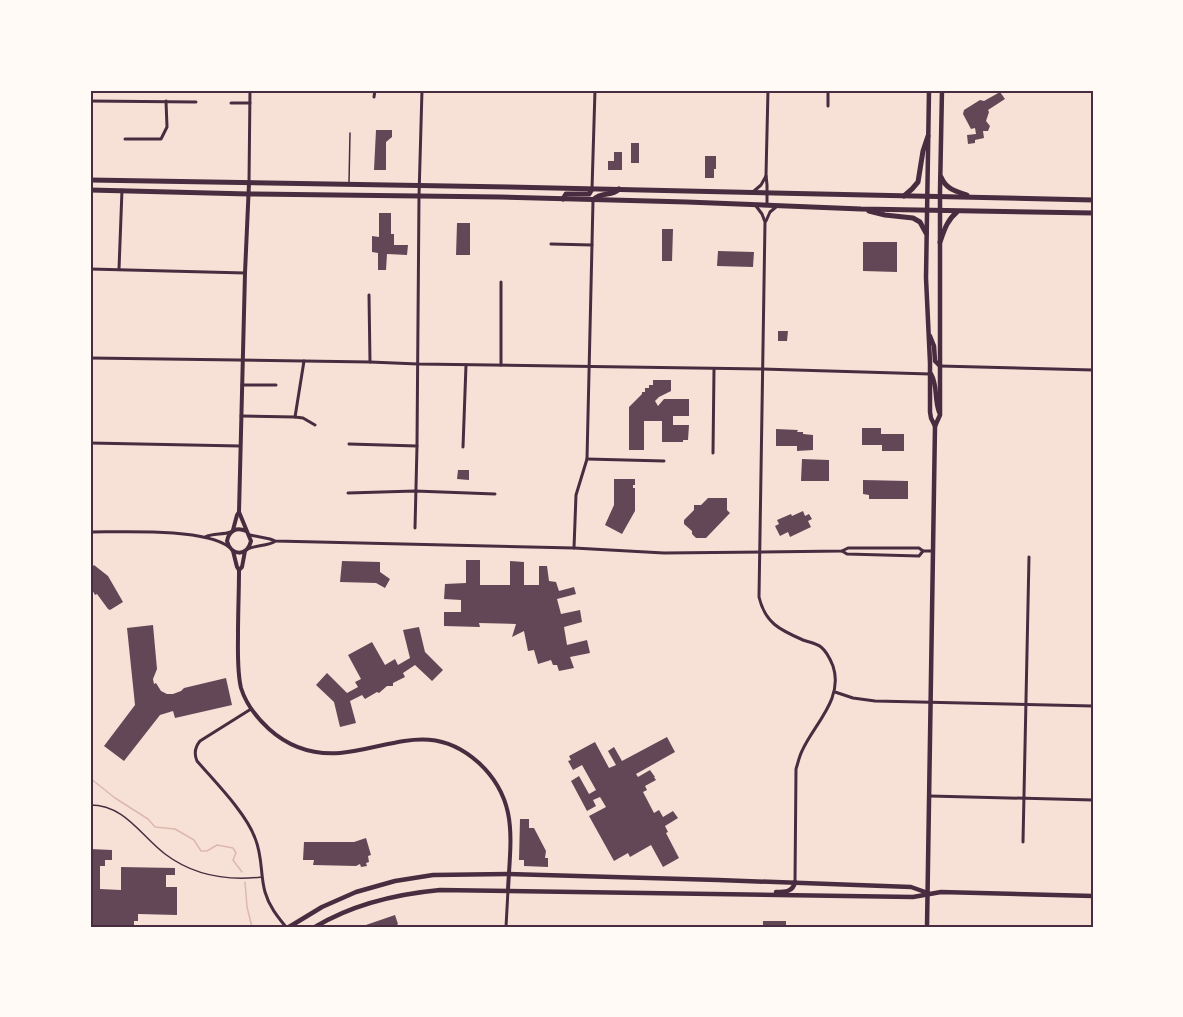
<svg xmlns="http://www.w3.org/2000/svg" width="1183" height="1017" viewBox="0 0 1183 1017" font-family="'Public Sans',sans-serif">
<style>
.lines{fill:none;stroke-linecap:round;stroke-linejoin:round}
.stream{stroke:#dcb8b0;stroke-width:1.5}
.building{fill:#644757}
.service{stroke:#4a2c40;stroke-width:1.5}
.minor{stroke:#4a2c40;stroke-width:3}
.tertiary{stroke:#4a2c40;stroke-width:4}
.secondary{stroke:#4a2c40;stroke-width:4.5}
.primary{stroke:#4a2c40;stroke-width:5}
.neatline{fill:none;stroke:#4a2c40;stroke-width:2}
</style>
<rect width="100%" height="100%" fill="#f7e1d7"/>
<g class="lines">
<g class="stream">
<polyline points="90,778 115,798 148,819 155,827 175,829 194,840 201,851 207,851 217,845 233,848 236,853 233,860 242,872"/>
<polyline points="245,882 247,907 252,927"/>
</g>
</g>
<g class="building">
<polygon points="1000,92 1005,99 988,110 989,112 986,121 990,126 988,131 983,131 984,138 975,140 975,143 968,144 967,135 976,134 975,128 971,129 963,114 964,110 980,100 984,101"/>
<polygon points="376,130 392,130 392,137 386,142 386,170 374,170"/>
<rect x="631" y="143" width="8" height="20"/>
<polygon points="614,152 622,152 622,170 608,170 608,161 614,161"/>
<polygon points="705,156 716,156 716,169 714,169 714,178 705,178"/>
<polygon points="379,213 391,213 391,234 394,234 394,245 408,245 407,255 387,254 386,270 378,270 378,253 372,252 372,236 379,237"/>
<polygon points="457,223 470,223 470,255 456,255"/>
<polygon points="662,229 673,229 672,261 662,261"/>
<polygon points="863,242 897,242 897,272 863,271"/>
<polygon points="718,251 754,252 753,267 717,266"/>
<polygon points="778,331 788,331 787,341 778,341"/>
<polygon points="653,380 671,380 671,391 659,397 655,401 658,406 664,399 689,399 689,416 673,416 673,425 689,425 688,440 683,440 683,442 662,442 662,421 644,421 644,450 629,450 629,407 642,394 642,392 645,392 645,388 649,388 649,385 653,385"/>
<polygon points="862,428 881,428 881,434 904,434 904,451 882,451 882,445 862,445"/>
<polygon points="776,429 798,430 797,432 803,432 803,434 813,435 813,450 797,451 797,446 776,446"/>
<polygon points="802,459 829,460 829,481 801,481"/>
<polygon points="458,470 469,470 469,480 457,479"/>
<polygon points="614,479 635,479 635,485 633,485 633,488 635,488 635,511 622,534 605,525 614,505"/>
<polygon points="863,480 908,481 908,499 869,499 869,495 863,494"/>
<polygon points="708,498 727,498 727,510 730,513 706,538 696,538 692,534 692,531 684,524 684,520 694,510 694,505 701,505"/>
<polygon points="803,511 805,516 809,514 812,519 808,521 811,527 790,537 788,532 780,536 775,526 779,524 777,520 791,514 792,516"/>
<polygon points="466,560 480,560 480,585 510,585 510,561 524,562 524,585 539,585 539,566 547,566 549,581 556,582 559,591 574,587 576,594 557,599 561,614 580,610 582,622 564,627 567,645 587,640 590,653 570,657 574,668 559,671 557,665 553,665 551,660 538,664 534,650 528,651 524,631 512,637 516,624 479,623 480,627 444,626 444,612 461,612 461,600 444,599 445,584 466,583"/>
<polygon points="342,561 380,562 380,572 390,579 385,588 376,583 340,582"/>
<polygon points="92,565 93,566 94,565 108,576 123,602 110,610 108,609 97,594 95,595 90,586 90,567"/>
<polygon points="153,625 157,669 153,679 154,684 156,683 161,691 167,694 173,694 181,691 184,688 226,678 232,705 175,718 173,711 160,715 124,761 104,746 135,705 127,628"/>
<polygon points="419,627 425,652 443,670 432,681 415,665 403,673 405,677 393,683 393,686 387,686 379,693 377,692 365,699 362,695 350,701 356,723 340,727 334,702 316,685 327,673 347,693 358,687 355,682 361,679 348,655 372,642 385,665 395,659 398,665 410,658 403,630"/>
<polygon points="667,737 675,752 636,774 638,777 650,770 655,777 654,777 656,780 645,786 647,790 643,792 654,813 659,810 663,817 673,811 678,818 665,826 668,832 666,833 679,858 663,867 651,845 630,857 628,853 614,861 589,816 606,807 600,797 593,800 596,806 587,811 571,781 579,776 589,794 596,790 582,765 573,770 568,761 571,760 569,756 595,742 609,768 616,765 608,751 614,747 622,761"/>
<polygon points="520,819 529,819 529,828 534,828 546,851 545,858 548,858 548,867 524,866 524,860 519,860"/>
<polygon points="366,838 371,855 368,856 369,862 366,863 367,866 361,867 360,864 356,866 313,865 314,860 303,860 304,842 354,842"/>
<polygon points="90,849 112,850 112,860 105,860 105,866 100,866 100,889 121,890 121,867 175,868 175,875 166,875 166,887 177,887 177,915 138,914 138,921 134,921 134,927 90,927"/>
<polygon points="395,915 398,924 397,925 398,927 360,927"/>
<rect x="763" y="921" width="23" height="6"/>
</g>
<g class="lines">
<g class="service">
<polyline points="349,183 350,133"/>
<path d="M 90,805 C 125,805 140,835 165,854 C 194,876 227,881 262,877"/>
</g>
<g class="minor">
<polyline points="828,90 828,106"/>
<polyline points="374,97 375,90"/>
<polyline points="90,101 196,102"/>
<polyline points="231,103 250,103"/>
<polyline points="125,139 161,139 167,127 166,101"/>
<polyline points="249,182 250,90"/>
<polyline points="592,189 595,90"/>
<polyline points="754,191 761,185 766,176"/>
<polyline points="767,205 767,185 766,175 768,90"/>
<path d="M 756,206 L 762,214 L 765,222 L 759,597 C 765,623 780,630 803,640 C 808,642 816,643 821,647 C 826,651 831,661 833,666 C 844,699 814,724 802,751 C 799,757 798,763 796,769 L 795,882"/>
<polyline points="766,221 770,212 776,207"/>
<polyline points="551,244 592,245"/>
<polyline points="90,269 245,273"/>
<polyline points="119,269 122,190"/>
<polyline points="501,282 501,365"/>
<polyline points="369,295 370,362"/>
<polyline points="90,358 370,362 418,364 762,369 930,374"/>
<polyline points="940,366 1093,370"/>
<polyline points="242,385 276,385"/>
<polyline points="241,416 295,417 303,418 315,425"/>
<polyline points="295,417 304,361"/>
<polyline points="90,443 240,446"/>
<polyline points="349,444 417,446"/>
<polyline points="463,447 466,365"/>
<polyline points="713,453 714,369"/>
<polyline points="587,459 664,461"/>
<polyline points="348,493 415,491 495,494"/>
<polyline points="415,528 417,446 419,196 422,90"/>
<path d="M 90,532 C 123,532 204,528 229,547"/>
<polyline points="250,535 270,539 275,541 574,548 664,553 842,551 848,548 919,548 923,551 932,551"/>
<path d="M 205,537 C 213,533 222,535 231,532"/>
<polyline points="574,548 576,495 587,459 593,201"/>
<path d="M 248,549 C 256,545 267,546 274,542"/>
<polyline points="842,551 847,554 919,556 923,551"/>
<polyline points="835,692 853,698 875,701 1093,706"/>
<path d="M 251,709 L 200,741 C 195,747 194,754 197,761 C 215,782 246,813 255,838 C 263,857 260,875 265,892 C 269,906 277,916 286,927"/>
<polyline points="930,796 1093,800"/>
<polyline points="1023,842 1029,557"/>
<polyline points="506,927 508,890"/>
</g>
<g class="tertiary">
<polyline points="233,530 237,515 239,512"/>
<path d="M 246,531 C 237,527 229,530 227,541 C 231,556 247,557 251,541 L 239,512 L 245,273 L 249,183"/>
<path d="M 233,551 L 237,567 L 239,570 C 239,591 238,612 238,634 C 238,651 237,671 241,688 C 246,704 257,718 269,729 C 289,747 314,755 340,753 C 392,748 432,720 479,763 C 493,776 504,794 508,813 C 513,837 509,865 508,890"/>
<polyline points="239,570 242,567 245,551"/>
</g>
<g class="secondary">
<polyline points="929,90 926,278 930,363 930,412 931,418 935,426"/>
<polyline points="930,336 934,346 935,361 940,366"/>
<path d="M 931,374 C 938,386 934,399 939,412"/>
<path d="M 776,892 C 785,892 793,892 795,882"/>
<polyline points="289,927 322,907 356,892 395,881 433,875 508,874 718,880 911,887 928,893"/>
<path d="M 315,927 C 353,904 397,894 440,890 L 913,897 L 941,892 L 1093,896"/>
<polyline points="927,927 935,426 940,415 940,191 942,90"/>
</g>
<g class="primary">
<path d="M 941,177 C 946,189 955,191 967,195"/>
<polyline points="90,180 509,187 1093,200"/>
<polyline points="90,190 249,194 500,197 687,202 861,209 1093,213"/>
<polyline points="904,196 912,189 918,182 923,151 928,136"/>
<polyline points="563,199 566,194 589,194 592,189"/>
<path d="M 593,200 C 602,191 612,197 619,189"/>
<polyline points="869,211 885,215 913,218 920,222 926,233"/>
<path d="M 940,242 C 944,231 947,220 957,212"/>
</g>
</g>
<rect width="1183" height="1017" fill="none" stroke="#fffaf5" stroke-width="183"/>
<rect x="92" y="92" width="1000" height="834" class="neatline"/>
</svg>
